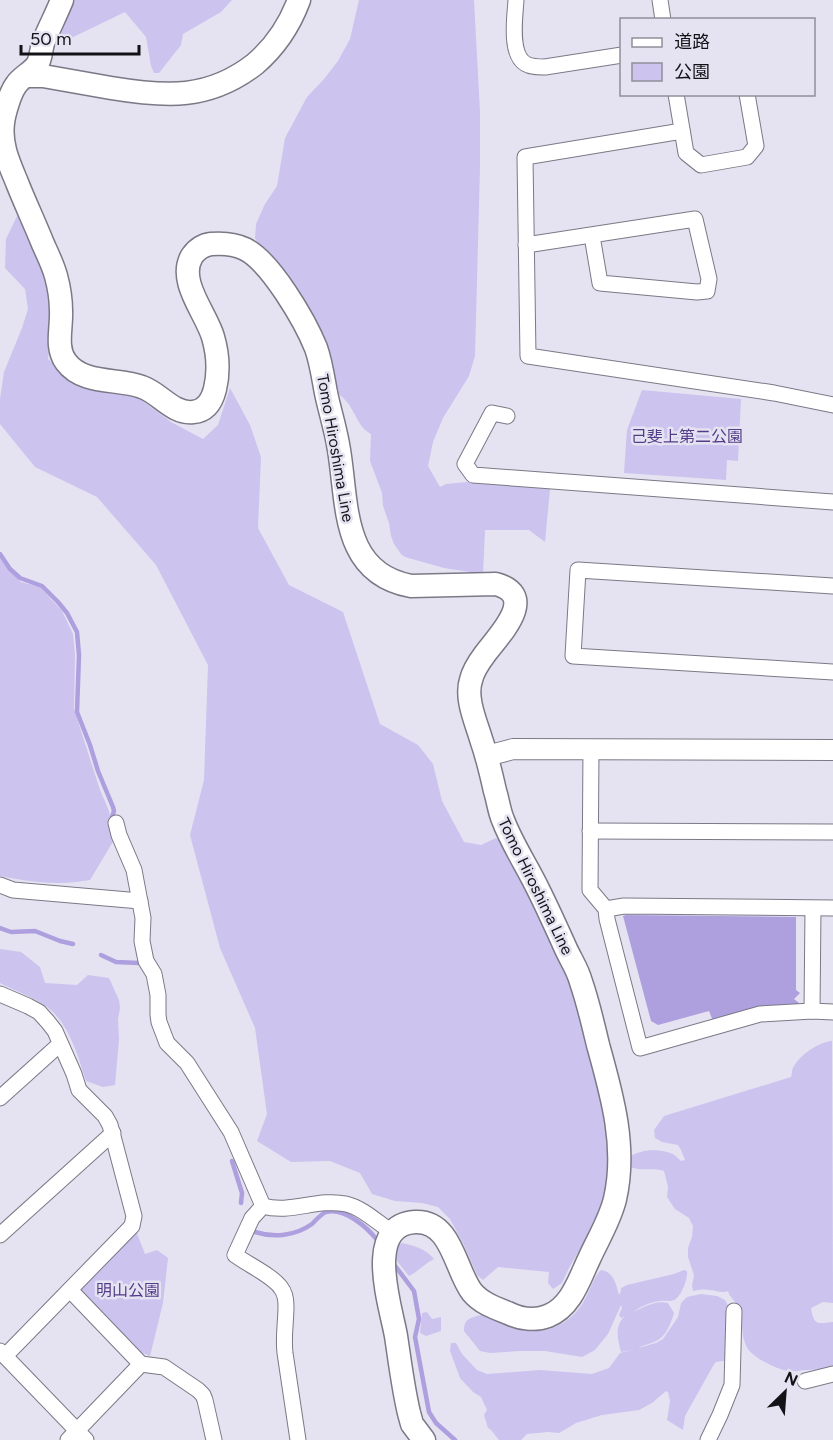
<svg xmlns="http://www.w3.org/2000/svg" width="833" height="1440" viewBox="0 0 833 1440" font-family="Figtree,'Noto Sans JP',sans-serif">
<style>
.green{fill:#ccc3ef}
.water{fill:#ae9fdf}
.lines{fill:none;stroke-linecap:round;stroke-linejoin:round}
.stream{stroke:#ae9fdf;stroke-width:4.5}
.minor-casing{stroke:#7b7986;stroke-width:17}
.tertiary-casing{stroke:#7b7986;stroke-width:22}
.secondary-casing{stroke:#7b7986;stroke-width:25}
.minor{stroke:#fff;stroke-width:15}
.tertiary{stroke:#fff;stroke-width:20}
.secondary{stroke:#fff;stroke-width:22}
.labels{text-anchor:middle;stroke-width:5;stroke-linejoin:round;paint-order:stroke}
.park-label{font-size:16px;fill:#533c88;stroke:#e5e3f1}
.street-label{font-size:16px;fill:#131217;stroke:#e5e3f1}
</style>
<rect width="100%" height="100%" fill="#e5e3f1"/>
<g class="green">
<polygon points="75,0 232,0 221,12 183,34 181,45 159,73 154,73 151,66 146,37 125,12 69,39 59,35"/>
<path d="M 359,0 L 474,0 L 480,112 L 480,167 L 475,356 L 469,376 L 443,418 L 433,442 L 428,466 L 440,487 L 446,484 L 467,482 L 550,489 L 545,542 L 529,530 L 485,530 L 483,574 L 444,568 L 405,557 L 401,554 L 394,544 L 391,536 L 389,523 L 383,506 L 382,493 L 370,461 L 371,434 C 358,427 356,413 347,402 C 343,397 337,393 332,388 L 255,238 L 256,224 L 265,204 L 277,186 L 285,138 L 307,97 L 324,79 L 338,61 L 350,39 Z"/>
<polygon points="18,214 54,303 48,359 84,389 133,394 171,422 203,439 218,425 230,388 250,425 261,457 258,528 289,585 343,612 380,724 418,745 433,764 442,801 464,842 481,845 496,838 506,844 572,981 601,1065 611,1178 598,1217 569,1268 562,1283 553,1289 548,1283 549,1272 498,1267 483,1280 477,1275 464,1245 450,1219 438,1207 422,1203 395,1201 372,1194 360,1173 330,1161 291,1162 257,1141 267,1114 255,1028 220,948 190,835 204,780 208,665 156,565 97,497 35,467 0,424 0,399 4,372 22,328 28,309 25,289 5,268 6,239"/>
<polygon points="642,390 741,399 738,461 727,460 726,480 624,473 627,430"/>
<path d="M 0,558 L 9,571 L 21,582 L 40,587 L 62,611 L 73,634 L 75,655 L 74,709 L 100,790 L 109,811 L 114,840 L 90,880 C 58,886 32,882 0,876 Z"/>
<path d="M 0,949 L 21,952 L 40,967 L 45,983 L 77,985 L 88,975 L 109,978 L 119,1000 L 120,1008 L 118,1019 L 119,1040 L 115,1085 L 103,1087 L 86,1081 C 78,1056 69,1023 47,1007 C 32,996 15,991 0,983 Z"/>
<path d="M 832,1041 L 833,1303 L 823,1302 L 811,1308 C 814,1327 818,1323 833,1322 L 833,1367 C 823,1369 815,1370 805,1370 C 800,1370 801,1371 796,1371 C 783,1372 772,1366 761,1360 C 754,1355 748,1352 745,1343 C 741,1332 743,1321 740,1311 C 738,1302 730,1299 728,1291 C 721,1294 716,1290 708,1290 C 703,1289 698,1290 693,1291 L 692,1286 L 694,1275 L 688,1257 L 688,1248 L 692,1237 L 693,1226 L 689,1218 L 675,1209 L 667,1197 L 668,1187 L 664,1171 C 652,1167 639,1172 628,1166 L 628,1158 C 639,1149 660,1148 673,1154 C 676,1156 678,1158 681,1161 L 685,1160 L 681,1150 L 678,1145 L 662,1142 L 655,1138 L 654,1130 L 664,1116 L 791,1077 C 792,1075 792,1069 793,1068 C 799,1055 819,1042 832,1041 Z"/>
<polygon points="136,1231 145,1254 157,1250 168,1258 163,1303 150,1356 138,1351 80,1294 81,1285"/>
<path d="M 401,1243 C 413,1245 426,1249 434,1259 C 424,1264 419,1271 409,1276 L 393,1256 L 394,1251 Z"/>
<path d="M 601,1270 C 614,1272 616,1284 619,1295 L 621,1291 L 621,1288 L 627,1285 L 674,1274 L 684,1270 L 687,1271 C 688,1279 681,1297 674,1300 C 669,1302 664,1300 660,1301 C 650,1302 640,1307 633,1312 C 643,1308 655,1300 668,1303 L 674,1313 C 671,1323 666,1337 656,1341 C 650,1344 643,1345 638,1348 L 656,1343 L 663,1339 L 678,1317 L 681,1303 L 687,1297 L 701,1294 L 717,1296 L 725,1300 L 729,1307 L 729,1360 L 716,1362 L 713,1366 L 685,1416 L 683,1430 L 667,1420 L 670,1401 L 668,1392 L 666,1391 L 652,1403 L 639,1410 L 602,1415 L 576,1423 L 559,1433 L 548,1432 L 527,1434 L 521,1440 L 499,1440 L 491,1430 L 488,1428 L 484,1415 L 487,1410 L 481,1397 L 473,1392 L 460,1378 L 450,1351 L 451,1343 L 456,1343 L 462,1354 L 477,1370 L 487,1374 L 540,1370 L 592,1374 L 609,1368 L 620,1353 L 635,1349 L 621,1352 C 618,1340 614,1327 624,1317 L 621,1318 L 619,1315 L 622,1308 L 621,1305 L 608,1334 L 595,1350 L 582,1357 L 545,1351 L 520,1351 L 490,1353 L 480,1351 L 464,1331 C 464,1323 466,1319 474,1317 C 492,1310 496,1323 513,1328 C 520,1330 529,1332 536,1331 C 559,1330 578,1316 587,1295 C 591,1287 594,1277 601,1270 Z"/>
<polygon points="427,1312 432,1319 441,1317 441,1331 426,1336 420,1333 422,1313"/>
</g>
<polygon class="water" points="626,915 796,917 796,990 800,993 794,999 799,1003 796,1007 713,1021 709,1011 658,1025 651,1021 623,916"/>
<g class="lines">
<g class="stream">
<polyline points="0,554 10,569 20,578 42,586 58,602 67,613 77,632 79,655 77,712 90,745 98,771 113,807 114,811 112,817"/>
<polyline points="0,928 11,932 35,931 60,941 73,944"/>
<polyline points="101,955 116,962 139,963"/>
<polyline points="232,1161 242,1193 241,1203"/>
<path d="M 255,1232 C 274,1238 295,1236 312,1224 C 316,1220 321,1214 326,1212 C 344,1207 367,1227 377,1240"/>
<polyline points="393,1263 414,1291 419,1319 415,1337 429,1412 436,1423 455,1440"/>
</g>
<defs>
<g id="minor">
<path d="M 516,0 C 515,16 509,55 526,64 C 531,67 538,67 545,67 L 622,55"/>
<polyline points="660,0 663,20"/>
<polyline points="676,94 686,153 701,165 747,157 756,146 747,94"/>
<polyline points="682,131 525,157 528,356 774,393 833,405"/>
<polyline points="526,245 695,219 709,279 707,291 697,292 600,283 592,236"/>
<polyline points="507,416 492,413 465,464 473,475 833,502"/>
<polyline points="833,586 578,570 573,656 833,672"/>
<polyline points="591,748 590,890 606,909 607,919 640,1048 760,1014 812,1011 833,1012"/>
<path d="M 116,823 L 119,835 L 134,870 L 143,918 L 142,941 L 146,961 L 154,974 L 158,995 L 158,1015 L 159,1022 L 167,1043 L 187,1063 L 231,1132 L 263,1206 C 290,1214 318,1198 346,1204 C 363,1208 378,1223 393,1233"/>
<polyline points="590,831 833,832"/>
<polyline points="0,885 13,890 140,901"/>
<polyline points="606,909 624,906 833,908"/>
<polyline points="0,994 28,1006 39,1012 48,1022 55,1031 74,1074 79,1090 105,1116 110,1125 134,1216 132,1226 5,1356"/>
<polyline points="812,1011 813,909"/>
<polyline points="0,1098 60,1044"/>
<path d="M 263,1206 L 252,1218 L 235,1255 C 247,1264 273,1276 281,1288 C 285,1293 286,1299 286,1306 C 286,1322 283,1337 285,1353 L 298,1440"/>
<polyline points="0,1235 113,1133"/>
<polyline points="70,1290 141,1364 164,1367 198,1390 203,1395 205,1400 214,1440"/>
<polyline points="0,1351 86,1440"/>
<polyline points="805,1381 833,1374"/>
<polyline points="68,1440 141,1364"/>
<polyline points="708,1440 720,1415 732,1385 734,1311"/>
</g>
<polyline id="tertiary" points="487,756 513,749 833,750"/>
<g id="secondary">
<path d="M 62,0 C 56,15 49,28 43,43 C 41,50 41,59 37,65 C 31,73 21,77 16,85 C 10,93 4,114 3,123 C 0,146 10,165 18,185 C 26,205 35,224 43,244 C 48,255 53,265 56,276 C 59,287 61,299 61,311 C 62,328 55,347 66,362 C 83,385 118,378 142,387 C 160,393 172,414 193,412 C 206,411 212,401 215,389 C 219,372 218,354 213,337 C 206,313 177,281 192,256 C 197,249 203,245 211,244 C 223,243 235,244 245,249 C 271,262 305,321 316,348 C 321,362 323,377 326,393 C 330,412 336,430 339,450 C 348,504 341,573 411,586 L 496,584 C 539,596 499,635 485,654 C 479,662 473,671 471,680 C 465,698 476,722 481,739 C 487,756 491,773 495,791 C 498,800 499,811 503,820 C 512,844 527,866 538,889 C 548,909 557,929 566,949 C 571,960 578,970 581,982 C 588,1002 593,1024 598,1045 C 612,1095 627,1147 615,1199 C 610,1220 598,1239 589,1259 C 579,1280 571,1307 548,1316 C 535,1321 520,1319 508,1313 C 495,1308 481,1303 472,1292 C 455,1270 452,1220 415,1222 C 363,1225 391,1307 396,1336 C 400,1362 403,1388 409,1413 L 412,1424 L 424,1440"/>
<path d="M 27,76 L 43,76 C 65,80 88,84 111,88 C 166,97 209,100 255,64 C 275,47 290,24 299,0"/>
</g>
</defs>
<use href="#minor" class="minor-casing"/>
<use href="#tertiary" class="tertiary-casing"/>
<use href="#secondary" class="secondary-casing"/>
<use href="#minor" class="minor"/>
<use href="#tertiary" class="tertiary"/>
<use href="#secondary" class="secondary"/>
</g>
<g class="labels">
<g class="park-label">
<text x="687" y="442">己斐上第二公園</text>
<text x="128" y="1296">明山公園</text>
</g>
<g class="street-label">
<text transform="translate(336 448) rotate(80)" y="6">Tomo Hiroshima Line</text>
<text transform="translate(536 886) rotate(64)" y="6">Tomo Hiroshima Line</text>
</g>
</g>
<rect x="620" y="18" width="195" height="78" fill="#e5e3f1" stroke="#918f9a" stroke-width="1.5"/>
<rect x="632" y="38" width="30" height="9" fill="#ffffff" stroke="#918f9a" stroke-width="1.5"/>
<text x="674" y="48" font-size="18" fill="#131217">道路</text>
<rect x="632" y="63" width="30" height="18" fill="#ccc3ef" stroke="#918f9a" stroke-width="1.5"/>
<text x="674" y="78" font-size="18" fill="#131217">公園</text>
<g transform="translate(785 1392) rotate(25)" stroke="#e5e3f1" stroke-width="4.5" paint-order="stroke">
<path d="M0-4.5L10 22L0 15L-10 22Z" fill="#131217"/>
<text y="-9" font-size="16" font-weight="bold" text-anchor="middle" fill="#131217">N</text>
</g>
<path d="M21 45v9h118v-9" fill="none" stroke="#131217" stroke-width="3"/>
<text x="30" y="45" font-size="18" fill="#131217" stroke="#e5e3f1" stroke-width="4.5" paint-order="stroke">50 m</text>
</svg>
